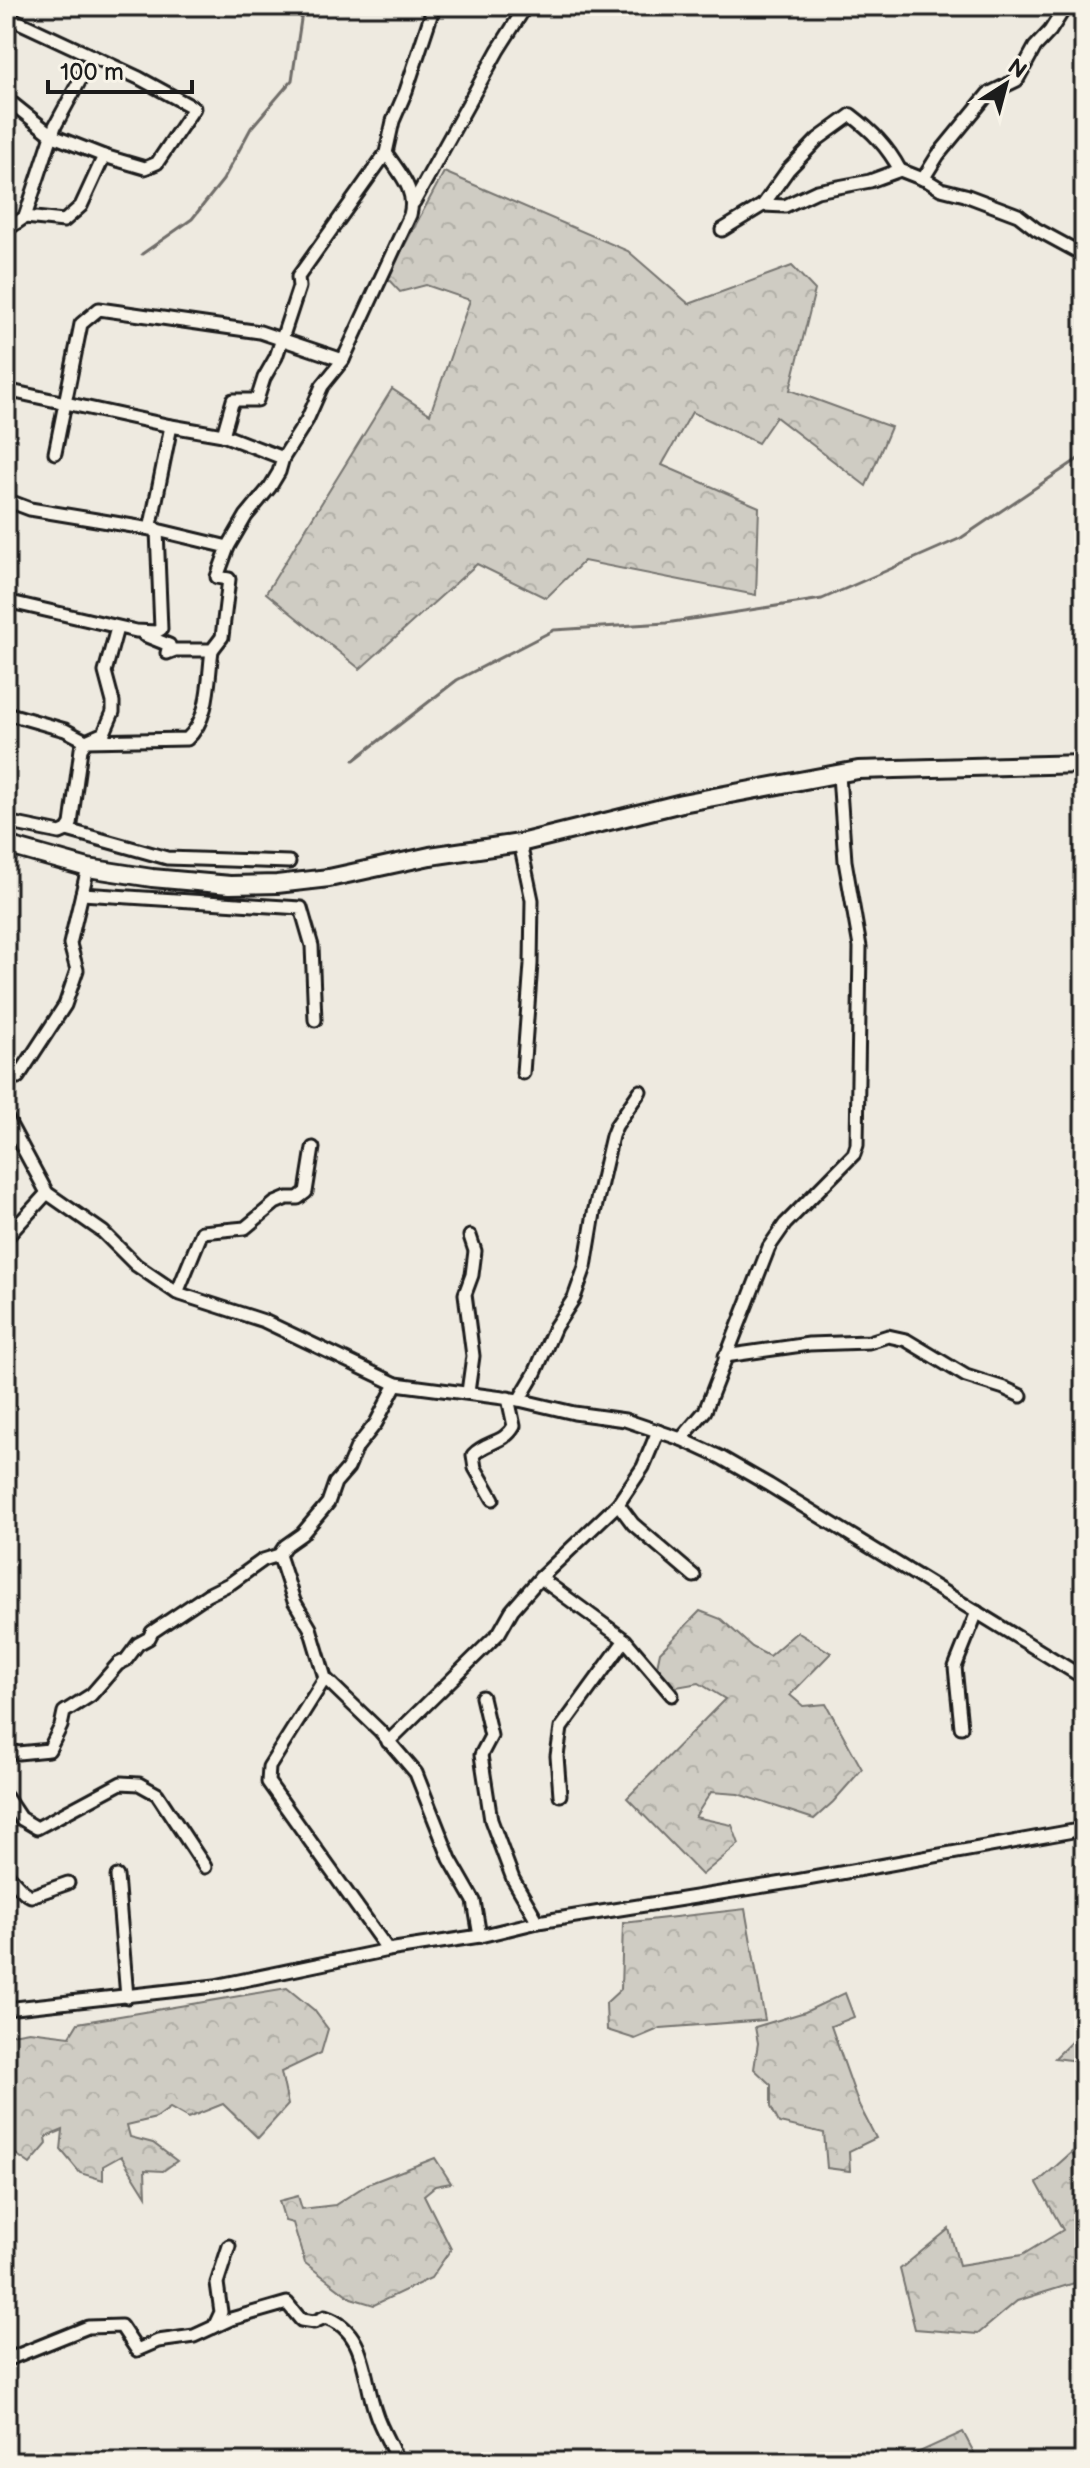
<svg xmlns="http://www.w3.org/2000/svg" width="1090" height="2468" viewBox="0 0 1090 2468" font-family="'Balsamiq Sans',sans-serif">
<style>
.forest{fill:url(#forest-crowns);stroke:#767470;stroke-width:2}
.lines{fill:none;stroke-linecap:round;stroke-linejoin:round}
.stream{stroke:#6f6d69;stroke-width:3}
.street-casing{stroke:#1c1c1c;stroke-width:17}
.secondary-casing{stroke:#1c1c1c;stroke-width:22}
.street{stroke:#f7f3e8;stroke-width:11}
.secondary{stroke:#f7f3e8;stroke-width:16}
</style>
<defs>
<pattern id="forest-crowns" width="20" height="18" patternUnits="userSpaceOnUse" patternTransform="scale(2)"><rect width="20" height="18" fill="#cfccc3"/><path d="M2 6a3 3 0 1 1 6 0M12 15a3 3 0 1 1 6 0" fill="none" stroke="#b1afa7"/></pattern>
</defs>
<rect width="100%" height="100%" fill="#eeeae0"/>
<filter id="ink" filterUnits="userSpaceOnUse"><feTurbulence type="fractalNoise" baseFrequency=".0125" numOctaves="2"/><feDisplacementMap in="SourceGraphic" scale="16" xChannelSelector="R" yChannelSelector="G"/><feConvolveMatrix kernelMatrix="1 2 1 2 8 2 1 2 1" color-interpolation-filters="sRGB"/></filter>
<g filter="url(#ink)">
<g class="forest">
<polygon points="444,172 628,251 689,304 792,266 815,290 790,390 891,427 866,486 776,417 758,443 692,412 662,465 759,507 756,595 584,561 546,598 477,564 360,669 266,593 392,389 430,414 470,300 426,285 400,292 387,278"/>
<polygon points="700,1611 721,1619 752,1647 769,1656 797,1632 831,1653 790,1695 803,1706 826,1704 862,1769 833,1802 814,1819 738,1794 711,1792 695,1817 732,1825 739,1844 702,1875 627,1798 725,1699 699,1683 671,1688 655,1676 660,1652"/>
<polygon points="745,1909 765,2020 661,2028 635,2039 607,2030 606,2003 621,1989 623,1923"/>
<polygon points="287,1988 314,2010 328,2029 321,2053 281,2072 288,2105 258,2138 223,2104 188,2118 170,2108 156,2118 127,2125 130,2137 153,2143 177,2161 163,2171 145,2170 146,2196 121,2156 103,2166 103,2180 80,2173 61,2150 63,2130 46,2137 47,2144 30,2164 6,2147 6,2035 29,2031 70,2036 78,2023"/>
<polygon points="845,1993 854,2017 831,2026 859,2105 876,2138 849,2151 850,2171 827,2168 824,2133 779,2123 771,2107 771,2085 754,2069 758,2043 755,2027 805,2012"/>
<polygon points="1084,2029 1084,2066 1078,2061 1055,2058"/>
<polygon points="1072,2152 1084,2177 1084,2280 1017,2301 978,2334 915,2329 900,2269 949,2229 959,2265 1022,2255 1063,2230 1037,2183"/>
<polygon points="435,2158 451,2183 435,2186 424,2195 451,2249 431,2278 374,2305 351,2298 305,2263 293,2223 285,2221 279,2201 298,2196 302,2209 335,2205 368,2184"/>
<polygon points="963,2432 979,2462 918,2462 917,2453"/>
</g>
<g class="lines">
<g class="stream">
<polyline points="142,254 192,219 223,180 251,128 292,80 303,6"/>
<polyline points="354,760 457,680 554,630 666,623 822,599 961,538 1084,455"/>
</g>
<defs>
<g id="street">
<polyline points="6,16 139,78 194,108 157,163 145,168 104,156 53,136 13,104 6,114"/>
<polyline points="923,179 938,155 988,94 1017,80 1035,47 1050,31 1066,6"/>
<polyline points="414,202 498,50 526,6"/>
<polyline points="763,205 785,206 817,191 870,181 900,170 928,181 941,189 965,195 1018,215 1036,229 1084,255"/>
<polyline points="25,217 64,221 81,206 104,156"/>
<polyline points="6,230 25,217 55,126 92,58"/>
<path d="M 722,230 L 763,205 L 788,170 L 818,139 L 851,115 C 872,131 887,146 900,170"/>
<polyline points="6,390 171,426"/>
<polyline points="223,435 283,458"/>
<polyline points="55,453 81,324 99,309 260,332 343,360"/>
<polyline points="6,500 30,509 157,530 228,547"/>
<polyline points="6,601 136,631 156,632 161,629 157,530 151,525 171,426 223,435 233,400 257,400 264,378 276,357 299,287 298,277 386,153 393,121 406,91 434,6"/>
<path d="M 144,635 L 169,645 L 167,653 L 175,650 L 212,650 L 222,637 L 229,579 L 217,577 L 228,547 L 246,516 L 270,487 L 279,472 L 283,458 L 307,420 L 322,386 L 343,360 L 410,215 C 417,190 399,173 386,153"/>
<path d="M 6,713 L 65,730 L 86,741 L 187,739 C 210,719 208,679 212,650"/>
<polyline points="6,822 60,833 67,830 71,824 81,749 86,741 104,733 113,712 113,702 105,672 117,628"/>
<polyline points="67,830 167,858 289,862"/>
<polyline points="520,843 532,900 531,964 523,1073"/>
<polyline points="82,894 301,908 312,946 315,1020"/>
<polyline points="18,1077 65,1005 77,970 70,944 88,868"/>
<polyline points="6,1117 47,1193 103,1232 136,1265 177,1293 264,1321 396,1384 519,1400 574,1413 625,1420 681,1439 720,1457 769,1485 1084,1678"/>
<polyline points="6,1238 47,1193"/>
<polyline points="177,1293 202,1232 245,1228 275,1203 287,1198 298,1198 306,1192 313,1148"/>
<polyline points="725,1356 809,1344 869,1342 888,1336 906,1340 966,1376 1004,1388 1021,1396"/>
<polyline points="468,1392 473,1356 465,1294 472,1275 475,1251 470,1236"/>
<polyline points="519,1400 535,1373 555,1327 574,1298 585,1267 594,1213 612,1136 616,1126 640,1091"/>
<polyline points="681,1439 705,1411 769,1247 785,1224 854,1154 857,1145 860,947 845,861 839,775"/>
<path d="M 493,1499 L 475,1468 L 473,1455 C 486,1441 504,1444 514,1426 L 508,1398"/>
<polyline points="618,1504 633,1524 694,1576"/>
<polyline points="279,1555 294,1601 310,1628 325,1678 380,1731 416,1773 450,1859 474,1901 480,1936"/>
<polyline points="540,1578 625,1640 672,1695"/>
<polyline points="325,1678 269,1767 268,1782 388,1950"/>
<polyline points="482,1697 491,1736 481,1755 491,1820 513,1879 538,1922"/>
<polyline points="961,1727 955,1667 977,1612"/>
<polyline points="388,1742 499,1633 512,1610 540,1578 618,1504 643,1467 658,1431"/>
<polyline points="6,1749 18,1753 49,1750 61,1726 64,1712 91,1695 118,1664 126,1660 138,1644 149,1638 152,1632 207,1595 231,1583 263,1560 279,1555 285,1546 302,1534 328,1503 335,1483 348,1468 357,1447 376,1423 396,1384"/>
<polyline points="560,1795 557,1756 561,1728 625,1640"/>
<polyline points="6,1797 20,1818 37,1828 121,1783 139,1784 157,1794 205,1867"/>
<polyline points="6,1873 24,1892 31,1896 68,1883"/>
<polyline points="117,1876 127,1997"/>
<polyline points="6,2009 215,1986 388,1950 480,1936 538,1922 796,1881 1084,1829"/>
<polyline points="214,2327 221,2312 217,2283 229,2246"/>
<path d="M 6,2360 L 88,2327 L 121,2326 L 137,2350 L 158,2341 L 194,2336 L 231,2319 L 287,2303 L 301,2320 L 314,2322 L 325,2317 C 366,2330 363,2376 375,2411 C 380,2428 391,2445 398,2462"/>
</g>
<polyline id="secondary" points="6,845 88,868 152,878 230,885 277,884 329,878 430,856 520,843 682,803 858,770 1084,764"/>
</defs>
<use href="#street" class="street-casing"/>
<use href="#secondary" class="secondary-casing"/>
<use href="#street" class="street"/>
<use href="#secondary" class="secondary"/>
</g>
</g>
<rect width="1090" height="2468" fill="none" stroke="#f7f3e8" stroke-width="32"/>
<rect x="16" y="16" width="1058" height="2436" fill="none" stroke="#1c1c1c" stroke-width="3" filter="url(#ink)"/>
<g transform="translate(1006 84) rotate(36)" stroke="#f7f3e8" stroke-width="6" paint-order="stroke">
<path d="M0-6L14 30L0 20L-14 30Z" fill="#1c1c1c"/>
<text y="-12" font-size="22" font-weight="bold" text-anchor="middle" fill="#1c1c1c">N</text>
</g>
<path d="M48 80v12h144v-12" fill="none" stroke="#1c1c1c" stroke-width="4"/>
<text x="60" y="80" font-size="24" fill="#1c1c1c" stroke="#f7f3e8" stroke-width="6" paint-order="stroke">100 m</text>
</svg>
